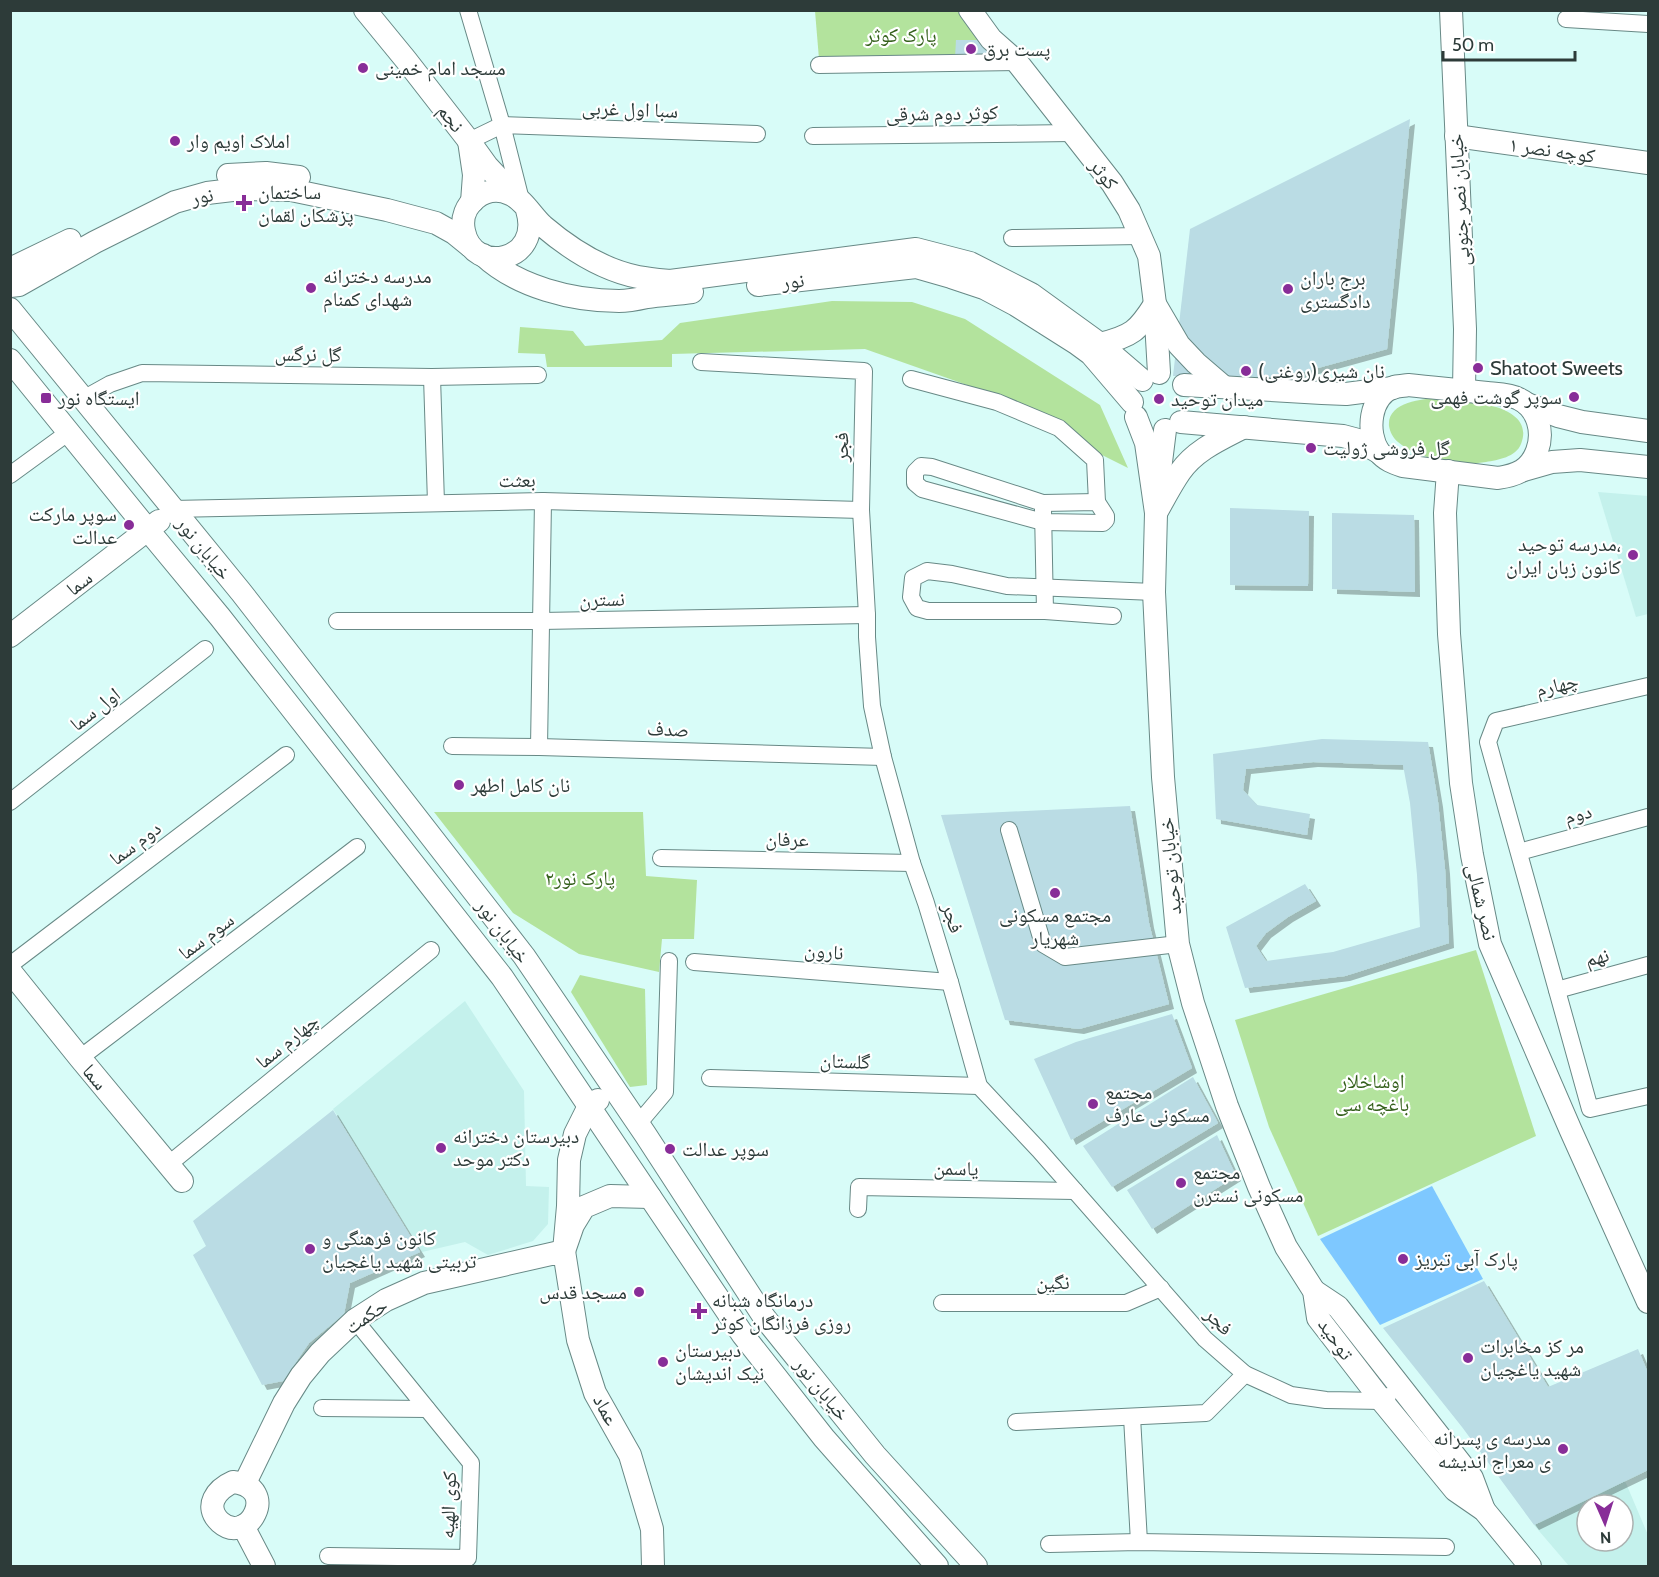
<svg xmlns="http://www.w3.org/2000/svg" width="1659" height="1577" viewBox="0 0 1659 1577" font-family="Cabin,'Noto Naskh Arabic',sans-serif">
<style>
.built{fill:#c4f1ec;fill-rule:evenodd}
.green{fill:#b3e39d}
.water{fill:#7ec8ff}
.building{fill:#badce4;filter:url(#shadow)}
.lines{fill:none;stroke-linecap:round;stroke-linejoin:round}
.street-casing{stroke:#688986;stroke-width:18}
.secondary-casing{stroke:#688986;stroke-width:24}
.street{stroke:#fff;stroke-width:16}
.secondary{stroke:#fff;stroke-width:22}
.poi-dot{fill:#882d98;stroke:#fff;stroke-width:2}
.labels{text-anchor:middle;stroke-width:4.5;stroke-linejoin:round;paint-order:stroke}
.park-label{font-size:20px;fill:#34601b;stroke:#fff}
.poi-label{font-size:20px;fill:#2d3b39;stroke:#fff;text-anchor:start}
.street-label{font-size:20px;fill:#2d3b39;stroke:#fff}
</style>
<defs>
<filter id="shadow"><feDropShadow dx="5" dy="5" stdDeviation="0" flood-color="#0004"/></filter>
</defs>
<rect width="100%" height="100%" fill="#d8fcf8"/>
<g class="built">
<polygon points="1598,492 1648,496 1648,614 1636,617"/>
<polygon points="465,1001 524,1091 526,1186 549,1187 548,1224 533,1241 488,1255 465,1242 422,1252 333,1109"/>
<path d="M 1625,1481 L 1648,1535 L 1648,1566 L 1569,1566 L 1534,1525 ZM 1587,1505 L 1623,1505 L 1623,1541 L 1587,1541 Z"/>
</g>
<g class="green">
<polygon points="815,11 966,11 986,38 987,58 819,59"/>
<polygon points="832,301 912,302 965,319 1100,405 1128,468 1098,453 1035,409 865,349 672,354 672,367 547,367 545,354 518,353 520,327 573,331 585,346 662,340 680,323"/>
<path d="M 1439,398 C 1464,401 1537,403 1521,444 C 1516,457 1498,460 1486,462 C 1460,466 1418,460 1398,442 C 1393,438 1390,432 1389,426 C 1387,402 1422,399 1439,398 Z"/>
<polygon points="434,812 643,812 646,876 697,880 694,939 662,939 659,972 579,954 513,913"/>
<polygon points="1476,950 1536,1136 1318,1236 1269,1127 1235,1020"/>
<polygon points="580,975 645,989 647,1085 630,1087 571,992"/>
</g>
<polygon class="water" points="1432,1186 1483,1279 1380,1325 1320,1239"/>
<g class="building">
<polygon points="956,40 987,40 987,58 955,58"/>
<polygon points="1410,119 1387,349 1285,377 1173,376 1190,229"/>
<polygon points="1230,508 1309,511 1308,586 1230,585"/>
<polygon points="1332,513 1414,515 1415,592 1332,589"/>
<polygon points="1322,739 1428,742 1438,802 1445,869 1449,943 1345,976 1245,988 1226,927 1305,884 1316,901 1288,917 1266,933 1256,946 1266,961 1333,952 1420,927 1417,875 1410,803 1403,765 1313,762 1246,769 1243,790 1257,805 1310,814 1307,835 1216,819 1213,754"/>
<polygon points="1130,806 1149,923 1169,1004 1079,1029 1005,1020 941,815"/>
<polygon points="1172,1014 1192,1068 1071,1140 1034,1059 1076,1042"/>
<polygon points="1193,1077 1218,1123 1112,1187 1083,1146"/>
<polygon points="333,1110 420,1252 350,1283 344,1314 309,1343 283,1381 262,1385 193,1255 206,1246 193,1221"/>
<polygon points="1217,1135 1236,1176 1152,1229 1127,1190"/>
<polygon points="1484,1281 1548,1387 1638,1349 1648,1373 1648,1470 1534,1525 1462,1427 1383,1328"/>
</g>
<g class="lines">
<defs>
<g id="street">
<polyline points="468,10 502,125 469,141"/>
<polyline points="1566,19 1648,24"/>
<polyline points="819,65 1017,62"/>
<polyline points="813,136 1072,133"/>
<polyline points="521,200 502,125 757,134"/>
<polyline points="1012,238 1140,236"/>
<polyline points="701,362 864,371 861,510 867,615 867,637 872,706 883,757 912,863 926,903 950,982 979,1086 1039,1150 1205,1339 1245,1374 1291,1395 1326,1400 1382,1401 1388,1396"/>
<polyline points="432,377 436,503"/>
<polyline points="911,379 997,402 1059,428 1095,460 1097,502"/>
<polyline points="83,399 110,384 142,373 432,377 538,375"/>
<polygon points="921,466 932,467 1043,503 1097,502 1106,516 1106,520 1103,523 1043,522 922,489 915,483 915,472"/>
<polyline points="10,475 69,432"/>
<polyline points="172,509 543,501 861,510"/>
<polyline points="1043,510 1045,611"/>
<polyline points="1113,616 1045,611 928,611 917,608 911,597 913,578 927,571 952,574 1007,586 1154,592"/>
<polyline points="337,621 541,621 867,615"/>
<polyline points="1648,686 1496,721 1488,742 1590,1109 1648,1096"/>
<polyline points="452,746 539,747 883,757"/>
<polyline points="539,747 543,501"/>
<polyline points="10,802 205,649"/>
<polyline points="1009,830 1043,944 1065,957 1178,944"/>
<polyline points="1519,852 1648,817"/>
<polyline points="661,858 912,863"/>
<polyline points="694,962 950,982"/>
<polyline points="10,965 286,755"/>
<polyline points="1557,990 1648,965"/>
<polyline points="80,1058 357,847"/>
<polyline points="710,1078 979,1086"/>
<polyline points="638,1124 665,1092 669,961"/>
<polyline points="169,1164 431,950"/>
<polyline points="858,1209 859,1187 1075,1191"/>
<polyline points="942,1303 1126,1303 1161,1288"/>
<polyline points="322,1408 427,1409"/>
<polyline points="1132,1417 1139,1542"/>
<polyline points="1016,1422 1206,1413 1245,1374"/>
<polyline points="1049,1544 1139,1542 1446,1547"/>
<polyline points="328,1556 468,1558 471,1463 355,1320"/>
</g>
<g id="secondary">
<polyline points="365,10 406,60 469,141"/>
<polyline points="970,10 991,39 1017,62 1112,183 1129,210 1149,256 1155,304 1159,373"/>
<polyline points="1451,10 1465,329 1464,390"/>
<polyline points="1456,136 1648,163"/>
<polyline points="228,175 266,173 299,177"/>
<polyline points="472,202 474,175 469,141 487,166 516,197"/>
<path d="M 527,210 C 543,262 473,276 464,231 C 458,204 486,183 510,194 C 523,199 532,216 543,226 C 570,249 603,270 638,277 C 649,279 660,280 670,281 L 916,249 L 970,263 L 1031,294 L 1100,344 L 1142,380"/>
<path d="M 483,255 C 517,287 573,301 619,301 C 628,301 638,299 647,297 C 662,295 677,294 692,292"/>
<polyline points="10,269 70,240"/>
<polyline points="758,285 916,267 951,277 984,288 1016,305 1076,343 1091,354 1132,402"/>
<polyline points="10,286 19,285 95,242 175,202 207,193 241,189 291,190 387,210 436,223 454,233 470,246"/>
<polyline points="10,309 241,592 524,956 645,1134 764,1317 875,1455 976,1566"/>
<path d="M 1100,344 C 1132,336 1138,331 1155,304 L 1179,345 L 1196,363 L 1224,387"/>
<polyline points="10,360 148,530 220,617 502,977 743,1335 824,1438 937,1566"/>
<polyline points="1184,385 1322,393 1346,394 1393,388"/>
<path d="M 1408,385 C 1434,388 1461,390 1487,393 C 1497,394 1510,394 1519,399 C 1538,408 1544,432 1537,451 C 1530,470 1517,475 1498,478 L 1403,466 C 1394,463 1385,460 1379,452 C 1366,433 1369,396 1394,387 C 1398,386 1404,386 1408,385 Z"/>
<polyline points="1527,404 1558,416 1582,422 1648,431"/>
<polyline points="1136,417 1146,443 1156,513 1154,592 1163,777 1178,944 1193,1003 1227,1106 1259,1187 1286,1247 1314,1291 1318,1318 1382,1401 1455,1490 1484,1510 1530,1566"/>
<polyline points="1181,422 1343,436 1358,440 1380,453"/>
<polyline points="1524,470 1552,462 1580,460 1648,467"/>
<polyline points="1448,471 1445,513 1449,634 1461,783 1472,855 1490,944 1571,1131 1648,1302"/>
<polyline points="1159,478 1165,430"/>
<path d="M 1156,513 C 1164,499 1171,485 1180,472 C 1195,450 1221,439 1244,427"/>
<polyline points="10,636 159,521"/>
<polyline points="10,971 80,1058 182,1181"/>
<polyline points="598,1100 589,1106 575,1134 569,1160 568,1206 564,1251 573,1225 584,1207 610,1196 650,1197"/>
<polyline points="1314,1291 1338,1307 1472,1478 1484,1510"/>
<path d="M 233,1482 C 281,1487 248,1547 220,1522 C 203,1506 217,1489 233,1482 Z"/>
<polyline points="245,1483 284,1403 301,1376 320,1353 355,1320 386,1300 424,1283 564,1251 578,1340 595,1393 630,1455 652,1529 653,1566"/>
<polyline points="243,1526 264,1566"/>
</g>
</defs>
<use href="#street" class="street-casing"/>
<use href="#secondary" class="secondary-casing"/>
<use href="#street" class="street"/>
<use href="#secondary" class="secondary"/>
</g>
<g class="poi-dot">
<circle cx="971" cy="49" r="6"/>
<circle cx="363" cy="68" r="6"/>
<circle cx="175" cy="141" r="6"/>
<path d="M241 194h6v6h6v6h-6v6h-6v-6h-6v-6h6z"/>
<circle cx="311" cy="288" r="6"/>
<circle cx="1288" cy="289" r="6"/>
<circle cx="1478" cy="368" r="6"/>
<circle cx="1246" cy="371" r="6"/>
<circle cx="1574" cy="397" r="6"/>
<rect x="40" y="392" width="12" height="12" rx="3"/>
<circle cx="1159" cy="399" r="6"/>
<circle cx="1311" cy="448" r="6"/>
<circle cx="129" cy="525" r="6"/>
<circle cx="1633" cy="555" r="6"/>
<circle cx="459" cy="785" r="6"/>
<circle cx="1055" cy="893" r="6"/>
<circle cx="1093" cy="1104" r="6"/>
<circle cx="441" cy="1148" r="6"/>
<circle cx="670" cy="1149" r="6"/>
<circle cx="1181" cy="1183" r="6"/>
<circle cx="310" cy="1249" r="6"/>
<circle cx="1403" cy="1259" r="6"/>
<circle cx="639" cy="1292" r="6"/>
<path d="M696 1302h6v6h6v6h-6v6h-6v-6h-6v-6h6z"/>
<circle cx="1468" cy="1358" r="6"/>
<circle cx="663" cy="1362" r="6"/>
<circle cx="1563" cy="1449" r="6"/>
</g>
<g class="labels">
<g class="park-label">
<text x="901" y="42">پارک کوثر</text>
<text x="580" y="885">پارک نور۲</text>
<text x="1372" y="1088">اوشاخلار<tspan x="1372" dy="23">باغچه سی</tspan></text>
</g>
<g class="poi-label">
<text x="983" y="56">پست برق</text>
<text x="375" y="75">مسجد امام خمینی</text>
<text x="187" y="148">املاک اویم وار</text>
<text x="258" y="199">ساختمان<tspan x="258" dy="23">پزشکان لقمان</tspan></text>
<text x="323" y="283">مدرسه دخترانه<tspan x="323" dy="23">شهدای کمنام</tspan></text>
<text x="1300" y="285">برج باران<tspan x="1300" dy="23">دادگستری</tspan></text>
<text x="1490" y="375">Shatoot Sweets</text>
<text x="1258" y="378">نان شیری(روغنی)</text>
<text x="1562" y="404" text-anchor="end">سوپر گوشت فهمی</text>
<text x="58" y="405">ایستگاه نور</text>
<text x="1171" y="406">میدان توحید</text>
<text x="1323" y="455">گل فروشی ژولیت</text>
<text x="117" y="521" text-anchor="end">سوپر مارکت<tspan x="117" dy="23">عدالت</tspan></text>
<text x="1621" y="551" text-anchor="end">مدرسه توحید،<tspan x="1621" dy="23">کانون زبان ایران</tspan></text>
<text x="471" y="792">نان کامل اطهر</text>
<text x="1055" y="922" text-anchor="middle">مجتمع مسکونی<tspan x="1055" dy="23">شهریار</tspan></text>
<text x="1105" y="1099">مجتمع<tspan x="1105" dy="23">مسکونی عارف</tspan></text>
<text x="453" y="1143">دبیرستان دخترانه<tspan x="453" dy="23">دکتر موحد</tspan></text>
<text x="682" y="1156">سوپر عدالت</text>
<text x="1193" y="1179">مجتمع<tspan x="1193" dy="23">مسکونی نسترن</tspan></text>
<text x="322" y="1245">کانون فرهنگی و<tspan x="322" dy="23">تربیتی شهید یاغچیان</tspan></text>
<text x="1415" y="1266">پارک آبی تبریز</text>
<text x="627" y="1299" text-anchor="end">مسجد قدس</text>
<text x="712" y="1307">درمانگاه شبانه<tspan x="712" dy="23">روزی فرزانگان کوثر</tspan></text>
<text x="1480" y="1353">مر کز مخابرات<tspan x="1480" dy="23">شهید یاغچیان</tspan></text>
<text x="675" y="1357">دبیرستان<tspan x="675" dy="23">نیک اندیشان</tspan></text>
<text x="1551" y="1445" text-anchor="end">مدرسه ی پسرانه<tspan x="1551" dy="23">ی معراج اندیشه</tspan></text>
</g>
<g class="street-label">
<text transform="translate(630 109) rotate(2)" y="7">سبا اول غربی</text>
<text transform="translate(942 113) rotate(-1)" y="7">کوثر دوم شرقی</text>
<text transform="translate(451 118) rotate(52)" y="7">نجم</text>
<text transform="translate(1552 150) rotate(8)" y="7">کوچه نصر ۱</text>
<text transform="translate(1104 174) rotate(53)" y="7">کوثر</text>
<text transform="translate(202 196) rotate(-12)" y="7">نور</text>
<text transform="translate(1459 200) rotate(-93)" y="7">خیابان نصر جنوبی</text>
<text transform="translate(793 281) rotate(-6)" y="7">نور</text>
<text transform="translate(308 354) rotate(1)" y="7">گل نرگس</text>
<text transform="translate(841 447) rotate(-89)" y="7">فجر</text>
<text transform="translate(517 480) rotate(-1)" y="7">بعثت</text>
<text transform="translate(204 548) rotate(51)" y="7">خیابان نور</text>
<text transform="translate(79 583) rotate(-38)" y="7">سما</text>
<text transform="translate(602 599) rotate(-1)" y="7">نسترن</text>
<text transform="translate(1557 685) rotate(-13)" y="7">چهارم</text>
<text transform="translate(95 709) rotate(-38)" y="7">اول سما</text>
<text transform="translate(668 729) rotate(2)" y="7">صدف</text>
<text transform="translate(1578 814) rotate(-15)" y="7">دوم</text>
<text transform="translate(787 839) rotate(1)" y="7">عرفان</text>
<text transform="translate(135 843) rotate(-37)" y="7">دوم سما</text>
<text transform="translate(1170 866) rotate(-95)" y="7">خیابان توحید</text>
<text transform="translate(1482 902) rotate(77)" y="7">نصر شمالی</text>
<text transform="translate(953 918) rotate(73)" y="7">فجر</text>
<text transform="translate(503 931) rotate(53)" y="7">خیابان نور</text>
<text transform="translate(206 936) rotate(-37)" y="7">سوم سما</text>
<text transform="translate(824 951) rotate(5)" y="7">نارون</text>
<text transform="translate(1597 957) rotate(-15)" y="7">نهم</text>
<text transform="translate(287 1041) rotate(-39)" y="7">چهارم سما</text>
<text transform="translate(845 1061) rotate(2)" y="7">گلستان</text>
<text transform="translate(95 1077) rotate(50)" y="7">سما</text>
<text transform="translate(956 1168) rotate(1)" y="7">یاسمن</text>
<text x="1053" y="1289">نگین</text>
<text transform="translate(366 1316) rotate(-35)" y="7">حکمت</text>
<text transform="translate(1219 1321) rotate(46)" y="7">فجر</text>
<text transform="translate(1336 1339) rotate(55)" y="7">توحید</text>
<text transform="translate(822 1389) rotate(51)" y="7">خیابان نور</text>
<text transform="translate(606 1410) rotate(62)" y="7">عماد</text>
<text transform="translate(448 1505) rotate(-88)" y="7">کوی الهیه</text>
</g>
</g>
<rect width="1659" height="1577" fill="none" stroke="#2d3b39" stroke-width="24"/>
<g transform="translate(1605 1523) rotate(177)"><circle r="28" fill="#ffffff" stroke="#abb1b0" stroke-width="1.5"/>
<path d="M0-4.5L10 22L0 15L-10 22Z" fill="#882d98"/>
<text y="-9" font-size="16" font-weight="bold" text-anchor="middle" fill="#2d3b39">N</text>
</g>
<path d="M1443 51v9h132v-9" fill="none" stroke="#2d3b39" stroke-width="3"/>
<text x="1452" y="51" font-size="18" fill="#2d3b39" stroke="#ffffff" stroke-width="4.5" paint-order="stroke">50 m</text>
</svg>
